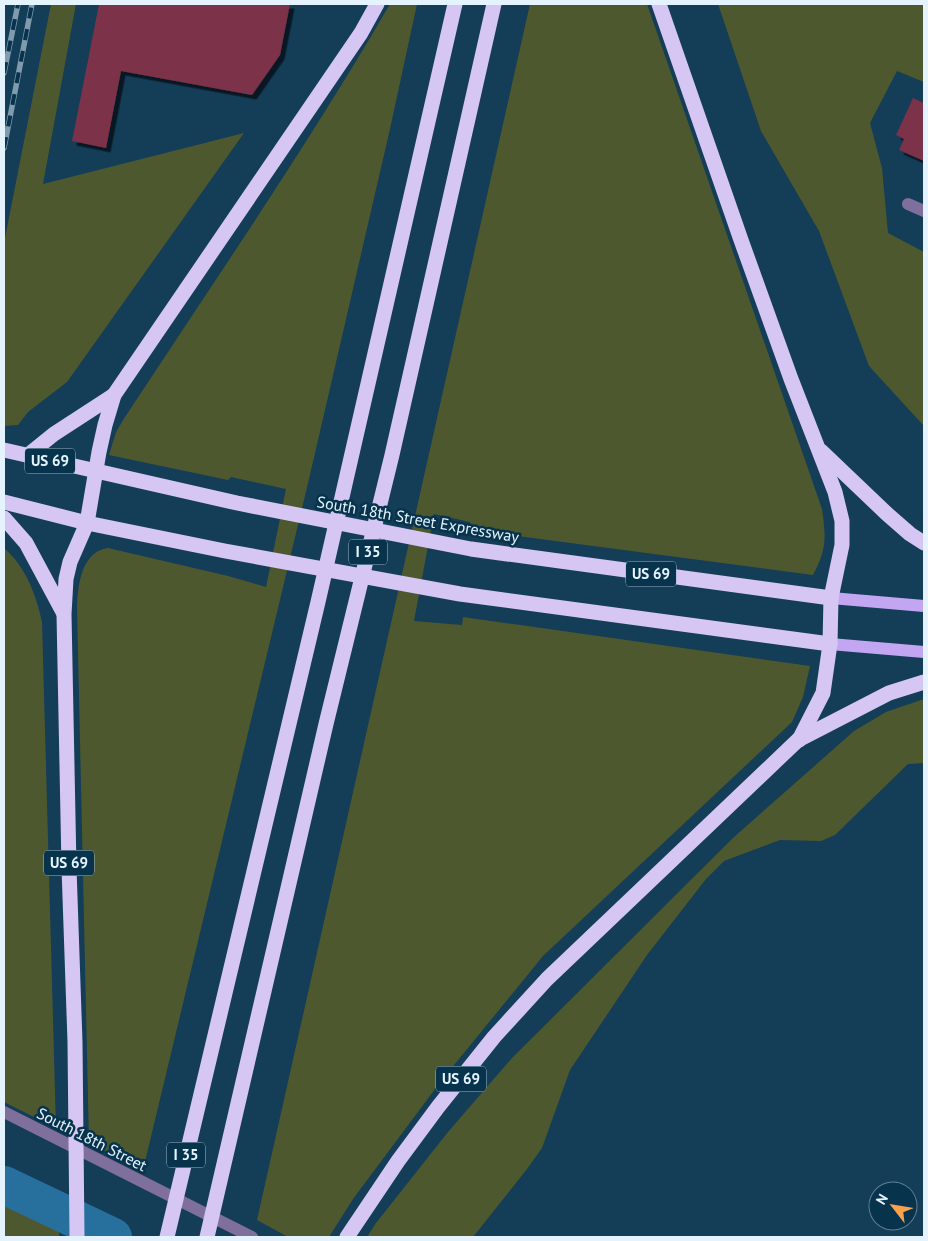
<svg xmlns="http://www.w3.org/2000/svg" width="928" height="1241" viewBox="0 0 928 1241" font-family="'PT Sans',sans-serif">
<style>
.green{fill:#4e582f}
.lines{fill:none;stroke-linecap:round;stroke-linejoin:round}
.river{stroke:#27709e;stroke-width:38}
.building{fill:#7b304a;filter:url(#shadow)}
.street{stroke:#7f6f9d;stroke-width:12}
.primary{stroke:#c2a6f2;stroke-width:12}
.highway{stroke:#d5c6f3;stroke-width:15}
.rail-casing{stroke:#7f9bad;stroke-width:5.5}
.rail{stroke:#07334c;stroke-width:4;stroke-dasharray:11;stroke-linecap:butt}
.labels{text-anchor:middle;stroke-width:5;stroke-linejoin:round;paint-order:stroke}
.shield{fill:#07334c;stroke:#a2b9c9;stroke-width:1}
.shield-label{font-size:15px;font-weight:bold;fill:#e4f3fe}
.street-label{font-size:16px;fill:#e4f3fe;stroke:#07334c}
</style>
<defs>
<filter id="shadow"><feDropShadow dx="4.5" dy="4.5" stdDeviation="0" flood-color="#0009"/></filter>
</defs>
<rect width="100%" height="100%" fill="#143d58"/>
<g class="green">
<polygon points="51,4 76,4 43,184 244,133 67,382 28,412 18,425 4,426 4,243"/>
<path d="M 390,4 L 417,4 L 390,129 L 309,479 L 143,1170 L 89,1143 L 77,607 C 78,585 81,552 108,548 L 228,576 L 266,587 L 286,489 L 231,477 L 228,480 L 109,455 L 116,432 L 125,417 C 215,280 308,145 390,4 Z"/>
<path d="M 530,4 L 647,4 L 822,509 C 826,537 827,549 813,575 L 471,530 L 470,522 L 434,514 L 414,621 L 462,625 L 463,617 L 810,666 L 803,697 L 792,722 L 543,956 L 441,1081 L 353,1199 L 329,1237 L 288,1237 L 257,1220 Z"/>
<polygon points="718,4 924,4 924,82 897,71 870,123 882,168 888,233 924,252 924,426 869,366 819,231 761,131"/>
<path d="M 4,548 C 26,567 36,595 42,622 L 56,1128 L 4,1102 Z"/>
<polygon points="924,699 924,763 908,764 835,835 821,841 780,840 724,861 706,879 647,955 570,1070 542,1148 527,1169 473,1237 367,1237 376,1223 448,1132 512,1058 733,838 854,731 886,712"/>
<polygon points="4,1202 59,1228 59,1237 4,1237"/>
</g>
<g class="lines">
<polyline class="river" points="4,1185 113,1237"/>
</g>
<g class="building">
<polygon points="99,4 290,4 280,55 252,95 121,71 106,148 72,141"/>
<polygon points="913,98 924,103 924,161 899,150 904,139 896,135"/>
</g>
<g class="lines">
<g class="street">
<polyline points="908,204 924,211"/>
<polyline points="4,1112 252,1237"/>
</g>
<g class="primary">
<polyline points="831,598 924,606"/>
<polyline points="830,644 924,652"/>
</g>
<g class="highway">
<polyline points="659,4 741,240 791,379 835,492 842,521 842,545 831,598 830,644 823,693 799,740"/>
<polyline points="4,450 237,503 471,549 831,598"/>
<polyline points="821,451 886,513 910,534 924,543"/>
<polyline points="28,455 54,434 114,395"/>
<polyline points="4,502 87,523 225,551 460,594 830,644"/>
<polyline points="4,518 26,543 63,612"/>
<polyline points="77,1237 75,1042 69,868 64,614 66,579 70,562 87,523 99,452 105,425 114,395 361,33 377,4"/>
<polyline points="167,1237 318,602 455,4"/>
<polyline points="207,1237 326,724 392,455 494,4"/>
<polyline points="347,1237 398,1161 438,1107 494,1037 547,979 798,740 889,693 924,682"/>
</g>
<defs>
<g id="rail">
<polyline points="4,73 18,4"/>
<polyline points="4,148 32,4"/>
</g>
</defs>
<use href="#rail" class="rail-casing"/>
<use href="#rail" class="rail"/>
</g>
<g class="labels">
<g class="shield">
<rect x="25" y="448.5" width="50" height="25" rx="4"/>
<rect x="349" y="539.5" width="38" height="25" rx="4"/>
<rect x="626" y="561.5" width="50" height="25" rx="4"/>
<rect x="44" y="850.5" width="50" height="25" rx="4"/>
<rect x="436" y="1066.5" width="50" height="25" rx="4"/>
<rect x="167" y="1142.5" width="38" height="25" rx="4"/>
</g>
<g class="shield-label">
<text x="50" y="466">US 69</text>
<text x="368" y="557">I 35</text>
<text x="651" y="579">US 69</text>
<text x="69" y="868">US 69</text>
<text x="461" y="1084">US 69</text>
<text x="186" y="1160">I 35</text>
</g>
<g class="street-label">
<text transform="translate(418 519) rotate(10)" y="6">South 18th Street Expressway</text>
<text transform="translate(92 1139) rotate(27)" y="6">South 18th Street</text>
</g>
</g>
<rect width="928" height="1241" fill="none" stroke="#e4f3fe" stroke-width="10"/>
<g transform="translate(893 1206) rotate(301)"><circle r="24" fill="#07334c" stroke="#5f8093"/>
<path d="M0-4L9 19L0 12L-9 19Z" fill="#f9a04d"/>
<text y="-8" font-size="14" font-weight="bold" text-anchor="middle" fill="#e4f3fe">N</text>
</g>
</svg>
